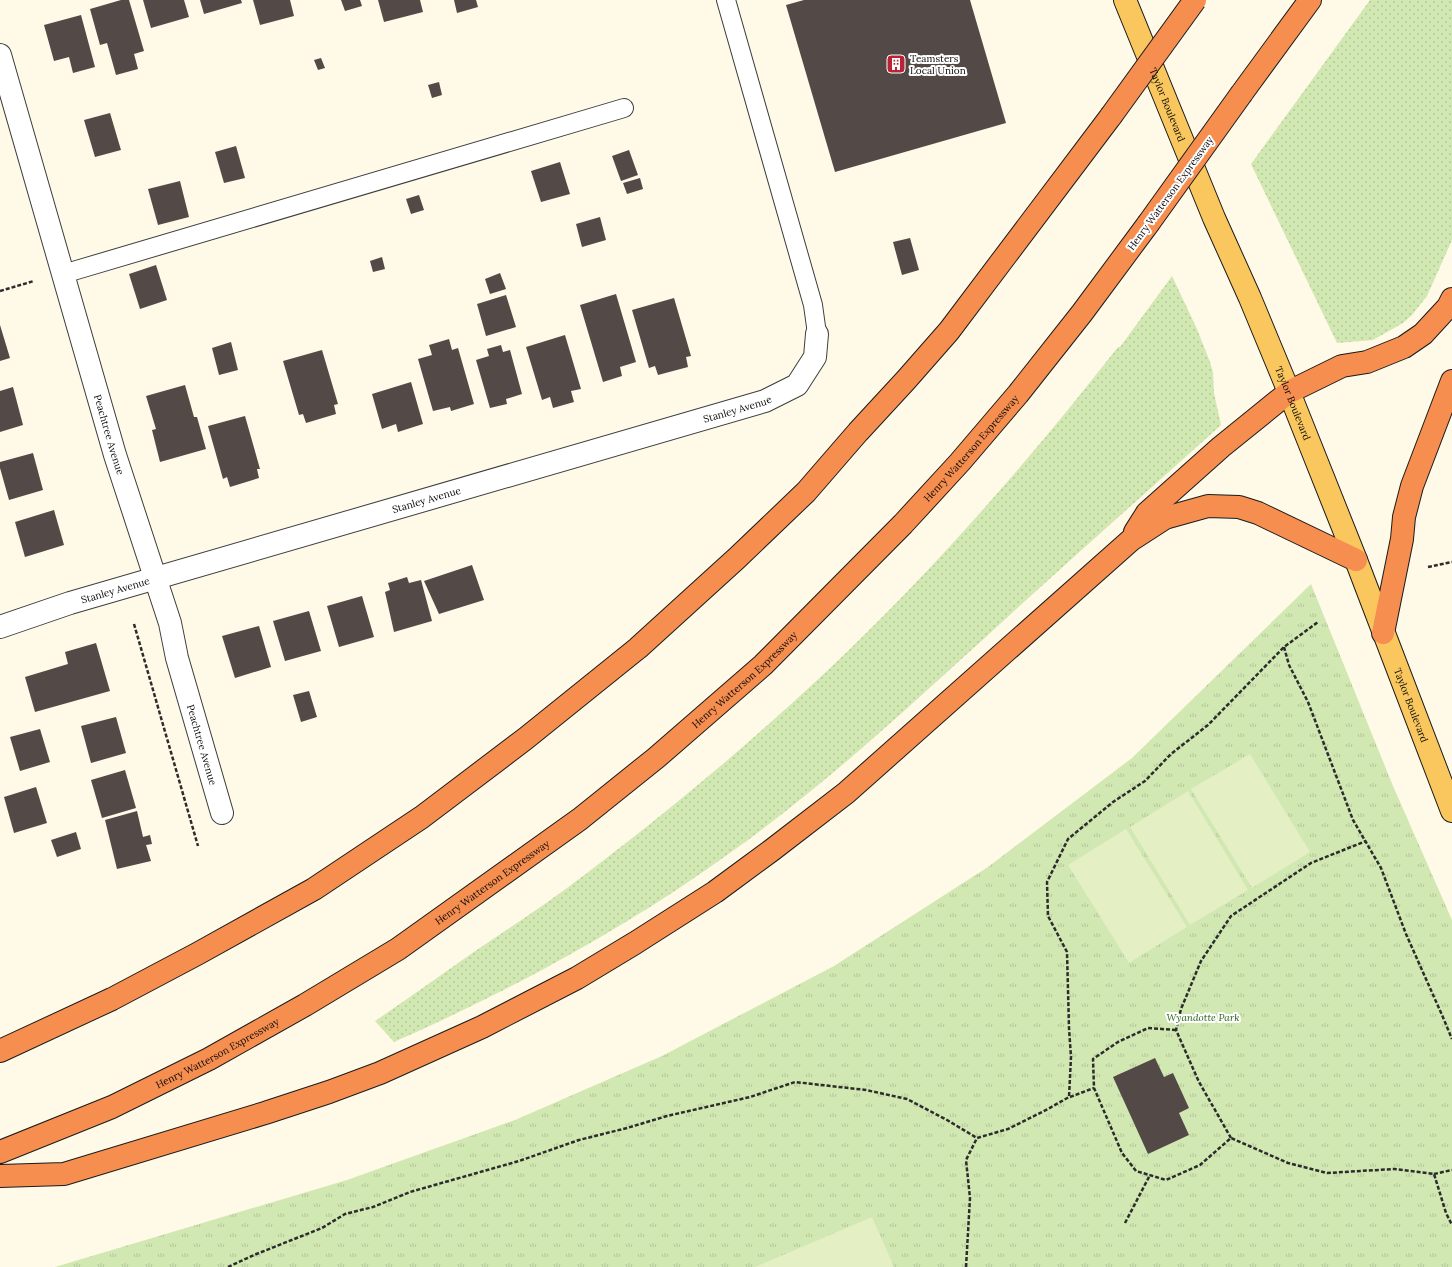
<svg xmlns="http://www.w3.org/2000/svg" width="1452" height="1267" viewBox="0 0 1452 1267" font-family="Lora,serif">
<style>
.grass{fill:url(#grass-dots)}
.park{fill:url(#park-tufts)}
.pitch{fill:#e4efc4}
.building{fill:#534a47}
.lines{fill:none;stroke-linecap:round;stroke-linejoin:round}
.lane-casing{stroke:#3d3d3d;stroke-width:20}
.street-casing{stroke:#3d3d3d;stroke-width:24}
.primary-casing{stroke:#1b1b1b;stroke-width:24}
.highway-casing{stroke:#1b1b1b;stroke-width:24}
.path{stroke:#2c2c2c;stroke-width:2.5;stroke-dasharray:4 2;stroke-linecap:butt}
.lane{stroke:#fff;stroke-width:18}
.street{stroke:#fff;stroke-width:22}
.primary{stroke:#f9c75d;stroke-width:22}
.highway{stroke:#f58e4f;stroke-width:22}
.highway-bridge-casing{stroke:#1b1b1b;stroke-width:24;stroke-linecap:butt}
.highway-bridge{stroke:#f58e4f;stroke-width:22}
.labels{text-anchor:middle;stroke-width:4;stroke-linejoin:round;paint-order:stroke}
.poi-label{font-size:10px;fill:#0a0a0a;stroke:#fff;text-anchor:start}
.street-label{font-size:10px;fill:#0a0a0a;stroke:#fff}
.park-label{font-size:10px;font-style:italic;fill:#2f611c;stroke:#fff}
</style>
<defs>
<pattern id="grass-dots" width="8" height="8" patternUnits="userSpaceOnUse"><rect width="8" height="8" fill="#d2e8b2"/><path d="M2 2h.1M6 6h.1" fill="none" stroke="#b3c698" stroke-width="1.8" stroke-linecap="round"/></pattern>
<pattern id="park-tufts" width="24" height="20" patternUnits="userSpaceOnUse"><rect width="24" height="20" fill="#d2e8b2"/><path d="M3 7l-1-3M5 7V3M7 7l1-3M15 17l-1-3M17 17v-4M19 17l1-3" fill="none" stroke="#b3c698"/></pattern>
</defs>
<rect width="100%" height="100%" fill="#fff9e7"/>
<g class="grass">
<polygon points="1370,0 1452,0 1452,240 1427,296 1412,315 1403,323 1373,340 1337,343 1251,164"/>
<path d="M 1172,276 L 1197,329 L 1210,362 L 1213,372 L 1214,393 L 1221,425 C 1148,491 1073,557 1000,624 C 914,702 829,782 734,850 C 628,927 514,989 394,1042 L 375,1021 C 408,999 439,976 471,954 C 503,932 536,911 567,888 C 657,821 745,748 827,671 C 933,571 1029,461 1118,347 L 1120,347 Z"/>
</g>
<polygon class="park" points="1311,584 1393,786 1452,920 1452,1267 55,1267 347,1180 515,1120 662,1056 834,966 988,867 1132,758"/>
<g class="pitch">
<polygon points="1250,754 1310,852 1252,888 1191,789"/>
<polygon points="1188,791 1248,890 1190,925 1130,827"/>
<polygon points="1126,829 1187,927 1129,963 1068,865"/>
<polygon points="872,1217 894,1267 755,1267"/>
</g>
<g class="building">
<polygon points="121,0 129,0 144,51 134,54 138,69 116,75 107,43 100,45 90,9"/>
<polygon points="143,0 184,0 189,17 151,28"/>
<polygon points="200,0 241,0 242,3 204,14"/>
<polygon points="253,0 290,0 294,16 260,25"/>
<polygon points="341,0 360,0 362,6 345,11"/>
<polygon points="378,0 420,0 423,12 384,22"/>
<polygon points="454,0 476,0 478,7 457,13"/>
<polygon points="804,0 970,0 1006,123 835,172 786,5"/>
<polygon points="81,15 95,67 73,73 69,57 54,61 44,25"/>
<polygon points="321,58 325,68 318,70 314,60"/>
<polygon points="439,82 442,95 432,98 428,85"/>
<polygon points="110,113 121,150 95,157 84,120"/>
<polygon points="236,146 245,178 224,183 215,152"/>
<polygon points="629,150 638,175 621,181 612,156"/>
<polygon points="560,162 570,194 541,202 531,171"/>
<polygon points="640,178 643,189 627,194 623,183"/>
<polygon points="180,181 189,217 158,225 148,189"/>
<polygon points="419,195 424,210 411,214 406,199"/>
<polygon points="600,217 606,240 582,247 576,224"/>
<polygon points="910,238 919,270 902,275 893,242"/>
<polygon points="382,257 385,269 373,272 370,261"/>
<polygon points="156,265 167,300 140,309 129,274"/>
<polygon points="500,273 506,289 490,294 485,279"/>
<polygon points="616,294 636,362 620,367 622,376 603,382 580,305"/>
<polygon points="506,295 516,327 486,336 477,304"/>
<polygon points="674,298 691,356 686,357 688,367 658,375 655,366 649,368 632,310"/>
<polygon points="0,325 10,358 0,361"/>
<polygon points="565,335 581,389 571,391 574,402 553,408 550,397 542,400 526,347"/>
<polygon points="449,339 452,350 458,348 474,404 451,411 450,407 433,411 418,359 432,355 429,345"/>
<polygon points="231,342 238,370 219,375 212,348"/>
<polygon points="501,345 503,352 510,350 522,394 506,399 507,404 490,408 476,360 489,356 487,349"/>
<polygon points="322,350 338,404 334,405 336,414 306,423 303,414 299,415 283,361"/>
<polygon points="411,382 423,424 398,432 396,424 382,429 372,394"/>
<polygon points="185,385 194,417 197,417 206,449 160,462 152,430 156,429 146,396"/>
<polygon points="13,387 23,425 0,432 0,391"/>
<polygon points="245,416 260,469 257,469 259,478 230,487 227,477 223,479 208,426"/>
<polygon points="33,453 43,490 9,500 0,468 0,462"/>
<polygon points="54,510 64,545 25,557 15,522"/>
<polygon points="472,565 484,600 439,614 424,581"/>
<polygon points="407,577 409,583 421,580 432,621 394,632 385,592 390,590 388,583"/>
<polygon points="362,596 374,637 339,647 327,606"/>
<polygon points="309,611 321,651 285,661 273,621"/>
<polygon points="259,626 271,667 235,678 222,636"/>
<polygon points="96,643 110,691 35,712 25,677 68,664 65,652"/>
<polygon points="309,691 317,717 301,722 293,695"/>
<polygon points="116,717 126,753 91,763 81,726"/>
<polygon points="40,729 50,762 20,771 10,737"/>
<polygon points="125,770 136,808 102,818 91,780"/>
<polygon points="36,787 47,823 14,833 4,797"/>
<polygon points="137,811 143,837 150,835 152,844 146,845 151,861 117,869 105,820"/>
<polygon points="76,832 81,849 57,857 51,840"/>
<polygon points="1155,1058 1164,1077 1173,1073 1189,1108 1179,1113 1189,1135 1148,1154 1113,1077"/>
</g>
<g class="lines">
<defs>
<g id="lane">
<polyline points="726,0 813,305 817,334"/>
<polyline points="63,274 624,108"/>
</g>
<g id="street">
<path id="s1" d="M 0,55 L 115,455 L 170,623 L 177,658 L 222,813"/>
<path id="s2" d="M 0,627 L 70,603 L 765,401 L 797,385 L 815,357 L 817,334"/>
</g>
<g id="primary">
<path id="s3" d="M 1125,0 L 1214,218 L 1250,298 L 1289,392 L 1356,560 L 1452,811"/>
</g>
<g id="highway">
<polyline points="1242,93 1310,0"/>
<polyline points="1135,532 1147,513 1221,447 1289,392 1342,366 1367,362 1404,347 1423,334 1448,307 1452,299"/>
<polyline points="1383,633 1402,539 1404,517 1412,486 1452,381"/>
<polyline points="0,1051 112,999 197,954 314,889 422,817 525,739 638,648 737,558 806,492 858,432 906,380 949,331 1111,116"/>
<path id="s4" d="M 0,1152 L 112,1107 L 209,1059 L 305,1005 L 398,949 L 580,819 L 656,758 L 763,665 L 903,524 L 960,462 L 1018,394 L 1082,313 L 1148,224"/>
<polyline points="0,1176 64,1174 265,1113 329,1092 380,1073 482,1027 577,978 635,943 715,892 772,850 846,793 1131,540 1165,518 1208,506 1239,507 1258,513 1356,560"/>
</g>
</defs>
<use href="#lane" class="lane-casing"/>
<use href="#street" class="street-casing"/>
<use href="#primary" class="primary-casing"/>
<use href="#highway" class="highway-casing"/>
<g class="path">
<polyline points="0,291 34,281"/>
<polyline points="1428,567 1452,562"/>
<polyline points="134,624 198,846"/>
<polyline points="1284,647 1289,665 1308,702 1353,820 1381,868 1406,934 1442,1015 1452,1039"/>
<polyline points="1176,1030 1148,1028 1118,1042 1093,1059 1094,1088 1122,1153 1136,1171 1166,1180 1200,1165 1231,1138 1288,1163 1327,1173 1394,1169 1434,1174 1446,1213 1452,1225"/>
<polyline points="1070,1097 1094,1088"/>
<polyline points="1231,1138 1199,1082 1176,1030 1181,1009 1201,961 1231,916 1311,863 1366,841"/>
<polyline points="1434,1174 1452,1170"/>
<polyline points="1125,1223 1150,1175"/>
<polyline points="228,1267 254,1255 322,1228 345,1214 373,1207 410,1192 519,1161 579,1140 627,1128 667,1116 750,1097 795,1082 866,1090 907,1099 947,1120 977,1138 1008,1129 1048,1109 1069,1097 1071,1057 1069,1028 1067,952 1048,916 1047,882 1068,839 1113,802 1145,781 1171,754 1208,725 1284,647 1318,622"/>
<polyline points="966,1267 970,1198 966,1160 977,1138"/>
</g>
<use href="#lane" class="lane"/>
<use href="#street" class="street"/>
<use href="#primary" class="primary"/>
<use href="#highway" class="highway"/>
<defs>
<g id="highway-bridge">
<polyline points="1111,116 1195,0"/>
<polyline points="1148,224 1242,93"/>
</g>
</defs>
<use href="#highway-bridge" class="highway-bridge-casing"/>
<use href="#highway-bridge" class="highway-bridge"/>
</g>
<defs>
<symbol id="building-square" viewBox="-11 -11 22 22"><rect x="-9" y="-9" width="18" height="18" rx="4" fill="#b92336" stroke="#fff"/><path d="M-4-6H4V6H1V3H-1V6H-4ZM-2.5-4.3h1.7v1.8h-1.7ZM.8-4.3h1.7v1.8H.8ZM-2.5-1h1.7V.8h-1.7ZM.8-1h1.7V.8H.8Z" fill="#fff"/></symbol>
</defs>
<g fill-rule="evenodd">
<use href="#building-square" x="885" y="53" width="22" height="22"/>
</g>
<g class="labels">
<g class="poi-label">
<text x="910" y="62">Teamsters<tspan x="910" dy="12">Local Union</tspan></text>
</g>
<g class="street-label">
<text dy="4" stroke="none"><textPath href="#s3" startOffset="113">Taylor Boulevard</textPath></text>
<text transform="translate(1170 193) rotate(-54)" y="4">Henry Watterson Expressway</text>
<text dy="4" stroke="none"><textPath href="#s3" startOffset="437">Taylor Boulevard</textPath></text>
<text dy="4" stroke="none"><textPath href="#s2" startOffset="769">Stanley Avenue</textPath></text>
<text dy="4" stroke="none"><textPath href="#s1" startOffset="395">Peachtree Avenue</textPath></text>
<text dy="4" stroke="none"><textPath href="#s4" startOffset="1211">Henry Watterson Expressway</textPath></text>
<text dy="4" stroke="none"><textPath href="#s2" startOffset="445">Stanley Avenue</textPath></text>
<text dy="4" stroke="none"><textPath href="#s2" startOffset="121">Stanley Avenue</textPath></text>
<text dy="4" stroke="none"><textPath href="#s4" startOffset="887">Henry Watterson Expressway</textPath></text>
<text dy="4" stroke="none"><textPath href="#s3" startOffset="761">Taylor Boulevard</textPath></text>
<text dy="4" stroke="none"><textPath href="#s1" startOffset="719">Peachtree Avenue</textPath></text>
<text dy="4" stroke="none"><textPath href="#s4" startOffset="563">Henry Watterson Expressway</textPath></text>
<text dy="4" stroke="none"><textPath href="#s4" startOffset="239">Henry Watterson Expressway</textPath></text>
</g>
<g class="park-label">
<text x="1203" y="1021">Wyandotte Park</text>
</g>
</g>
</svg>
